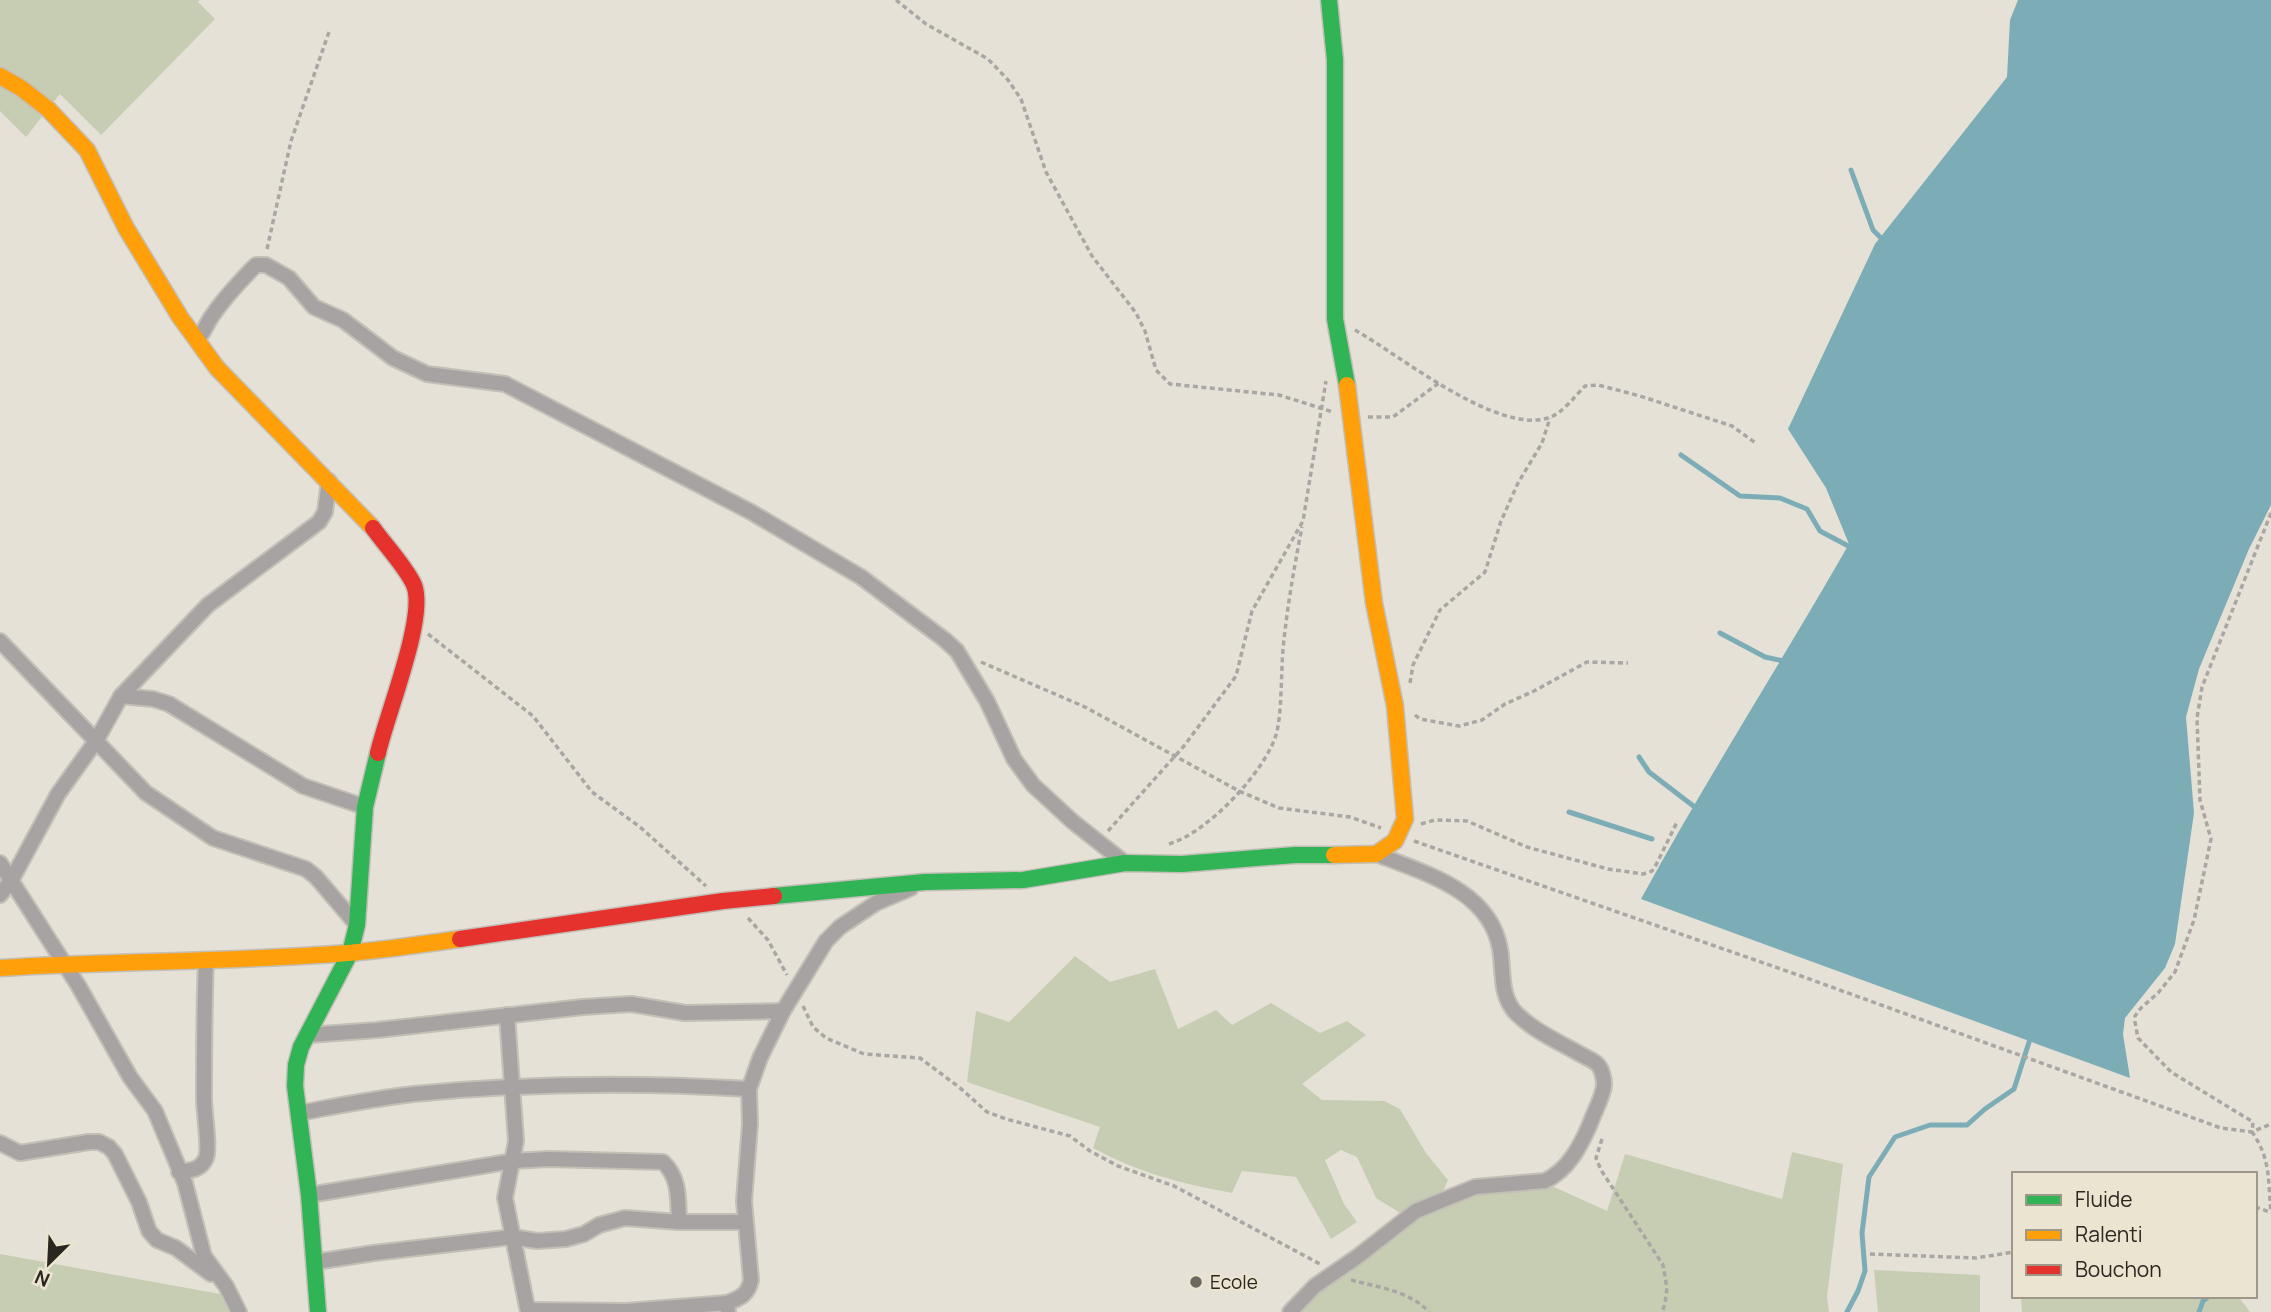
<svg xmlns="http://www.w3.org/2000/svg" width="2271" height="1312" viewBox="0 0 2271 1312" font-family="Manrope,sans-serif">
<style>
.green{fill:#c7cdb2}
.water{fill:#7cadb7}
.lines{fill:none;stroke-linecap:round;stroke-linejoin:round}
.stream{stroke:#7cadb7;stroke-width:5}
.street-casing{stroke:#c3bfb7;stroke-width:18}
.fast-casing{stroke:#c3bfb7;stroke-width:19}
.slow-casing{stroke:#c3bfb7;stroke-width:19}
.jam-casing{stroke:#c3bfb7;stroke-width:19}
.path{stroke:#a9a6a3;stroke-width:3.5;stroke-dasharray:5 3.5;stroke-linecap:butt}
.street{stroke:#a6a3a2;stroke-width:14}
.fast{stroke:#30b455;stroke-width:16}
.slow{stroke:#ff9f0a;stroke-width:16}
.jam{stroke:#e5322d;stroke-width:16}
.poi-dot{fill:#6b6860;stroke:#ebe4d1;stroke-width:2.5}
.labels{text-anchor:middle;stroke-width:5;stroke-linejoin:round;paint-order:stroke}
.poi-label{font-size:19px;fill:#2a2720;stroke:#ebe4d1;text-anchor:start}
</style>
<rect width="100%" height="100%" fill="#e5e1d7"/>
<g class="green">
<polygon points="0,0 200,0 198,2 215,19 101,135 60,94 26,137 0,111"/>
<path d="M 1075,956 L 1110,982 L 1155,969 L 1178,1029 L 1216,1010 L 1232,1025 L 1271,1003 L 1320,1033 L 1347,1021 L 1366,1035 L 1302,1084 L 1322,1100 L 1384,1101 L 1400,1109 L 1426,1153 L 1448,1180 L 1436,1208 L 1460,1195 L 1545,1183 L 1607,1211 L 1625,1154 L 1782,1199 L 1792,1152 L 1843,1164 L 1827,1297 L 1829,1312 L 1301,1312 L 1326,1283 L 1410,1219 L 1376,1198 L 1357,1157 L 1341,1150 L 1325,1160 L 1344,1204 L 1357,1222 L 1331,1239 L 1296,1177 L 1242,1171 L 1232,1193 C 1179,1183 1140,1173 1093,1148 L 1100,1127 L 967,1082 L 976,1011 L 1009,1022 Z"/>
<polygon points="0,1254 220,1294 229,1312 0,1312"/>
<polygon points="1874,1270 1980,1275 1980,1312 1878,1312"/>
<polygon points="2021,1296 2238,1296 2250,1312 2022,1312"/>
</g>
<path class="water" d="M 2018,0 L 2271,0 L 2271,505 L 2249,549 L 2199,669 L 2186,717 L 2194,813 L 2175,944 L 2165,968 L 2125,1018 L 2123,1034 L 2130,1078 L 1641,899 C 1707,778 1781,663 1849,544 L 1826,488 L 1788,429 L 1875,244 L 2007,77 L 2010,20 Z"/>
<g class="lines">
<g class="stream">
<polyline points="1851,170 1873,230 1883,240"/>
<polyline points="1681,455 1740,496 1780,498 1807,509 1820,531 1852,548"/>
<polyline points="1720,633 1765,657 1788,662"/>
<polyline points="1639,757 1649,772 1696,808"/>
<polyline points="1569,812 1652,839"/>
<polyline points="1847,1312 1858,1291 1865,1271 1862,1233 1869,1177 1895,1137 1930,1125 1967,1125 1985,1109 2014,1089 2031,1036"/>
<polyline points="2199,1312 2203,1301 2209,1296"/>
</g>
<defs>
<g id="street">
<path d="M 197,339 C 205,332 206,324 212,316 C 225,297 240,281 256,265 L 266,265 L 289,278 L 314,307 L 343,320 L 393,358 L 427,374 L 505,384 L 751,512 L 861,577 L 945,640 L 957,651 L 987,701 L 1014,759 L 1033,785 L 1072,821 L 1125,863"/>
<polyline points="0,641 146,793 213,838 306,869 316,877 357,925"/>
<polyline points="121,696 153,699 169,704 303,786 365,807"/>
<polyline points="0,863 78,985 130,1077 155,1111 185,1183 204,1256 226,1286 239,1312"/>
<polyline points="0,895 12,879 58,794 96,741 121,696 208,605 319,522 325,512 329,481"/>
<polyline points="507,1015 516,1141 505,1198 528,1312"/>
<polyline points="309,1035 377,1030 583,1007 631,1004 685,1013 783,1011"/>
<path d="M 299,1113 C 337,1106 376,1098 414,1094 C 528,1083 636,1082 749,1089"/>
<polyline points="0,1143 20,1153 89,1142 99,1142 109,1147 115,1154 139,1202 149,1231 157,1240 176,1248 211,1274"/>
<path d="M 179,1172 C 191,1170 201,1170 206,1158 C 210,1148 204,1112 204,1099 C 204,1053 204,1007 206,961"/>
<path d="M 309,1195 L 513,1161 L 549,1159 L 663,1162 C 680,1178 678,1199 679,1222"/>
<polyline points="315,1262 374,1253 512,1237 537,1241 566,1239 584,1234 599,1225 625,1218 679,1222 745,1222"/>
<polyline points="528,1310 627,1311 727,1303"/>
<path d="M 728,1312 L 727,1303 C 740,1298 748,1295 751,1280 L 744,1201 L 750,1124 L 749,1089 L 760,1058 L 783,1011 L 826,941 L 840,927 L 876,903 L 911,888"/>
<path d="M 1290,1312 L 1315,1286 L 1357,1257 L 1416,1211 L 1475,1187 L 1545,1181 C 1568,1170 1580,1147 1590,1124 C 1594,1112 1603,1097 1604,1085 C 1604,1079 1602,1069 1598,1065 C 1594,1060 1585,1057 1580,1054 C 1559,1042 1534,1031 1517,1014 C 1499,997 1504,970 1500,949 C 1490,890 1424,873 1376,854"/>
</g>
<g id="fast">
<polyline points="1329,0 1335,60 1335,319 1347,385"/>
<polyline points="774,896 925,882 1023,880 1125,863 1182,864 1295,855 1334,855"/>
<polyline points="318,1312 309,1195 295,1086 296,1065 301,1047 350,953 357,925 365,807 378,753"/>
</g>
<g id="slow">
<polyline points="0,76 21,88 48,109 87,150 126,228 180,317 217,368 373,528"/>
<polyline points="1334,855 1376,854 1395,841 1405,819 1395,706 1374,603 1347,385"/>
<path d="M 0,968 C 116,961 232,962 348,953 C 385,950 422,944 460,939"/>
</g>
<g id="jam">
<path d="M 373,528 C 385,545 406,567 414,585 C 427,617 386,716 378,753"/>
<polyline points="460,939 723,901 774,896"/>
</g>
</defs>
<use href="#street" class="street-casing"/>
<use href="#fast" class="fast-casing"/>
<use href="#slow" class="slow-casing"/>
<use href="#jam" class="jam-casing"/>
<g class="path">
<polyline points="896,0 926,24 988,59 1008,80 1021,99 1046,172 1092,256 1136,313 1145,331 1156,370 1170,384 1279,395 1333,412"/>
<polyline points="267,249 291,141 329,32"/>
<path d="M 1355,330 C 1401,356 1496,434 1548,418 C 1562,414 1575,396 1585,386 L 1598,385 L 1640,396 L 1732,426 L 1757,444"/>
<polyline points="1368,417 1393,417 1439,383"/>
<path d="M 2271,513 L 2202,687 L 2197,718 L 2200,800 L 2211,839 L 2194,920 L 2175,972 L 2158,993 L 2141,1008 L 2135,1016 L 2135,1022 L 2138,1038 L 2171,1072 L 2253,1122 L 2252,1132 C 2271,1159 2268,1181 2271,1213"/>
<polyline points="428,634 533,716 592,792 640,827 706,886"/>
<polyline points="981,662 1085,707 1239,791 1279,808 1350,817 1381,828"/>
<polyline points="1410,683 1413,665 1440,610 1485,572 1501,521 1518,483 1542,443 1550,418"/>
<polyline points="1415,715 1420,719 1459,726 1482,720 1505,704 1534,691 1587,662 1628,663"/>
<polyline points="1421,824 1435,820 1467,821 1527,847 1608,869 1643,874 1652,871 1656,865 1677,822"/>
<polyline points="1108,831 1184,746 1236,676 1252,611 1303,521 1326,381"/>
<polyline points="1414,841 1801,976 2221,1128 2252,1132 2271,1124"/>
<path d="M 1169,844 C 1207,833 1264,773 1276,735 C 1282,715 1281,672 1283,649 C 1287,608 1294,568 1302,527"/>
<polyline points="748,918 768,940 787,975"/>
<polyline points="803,1006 813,1027 826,1038 864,1054 920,1058 959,1087 987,1112 1006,1119 1070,1136 1090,1151 1118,1166 1174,1186 1320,1264"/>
<polyline points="1602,1139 1596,1158 1601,1170 1663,1265 1667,1288 1665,1304 1662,1312"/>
<polyline points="2255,1207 2270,1212"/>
<polyline points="1870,1254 1976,1258 2014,1252"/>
<path d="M 1351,1280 C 1377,1287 1410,1291 1429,1312"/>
</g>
<use href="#street" class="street"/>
<use href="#fast" class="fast"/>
<use href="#slow" class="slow"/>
<use href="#jam" class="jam"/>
</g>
<circle class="poi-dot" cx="1196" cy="1282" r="7"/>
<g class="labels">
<g class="poi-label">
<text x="1210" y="1289">Ecole</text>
</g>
</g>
<rect x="2012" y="1172" width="245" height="126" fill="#ebe4d1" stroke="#9e988a" stroke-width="2"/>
<rect x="2026" y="1195" width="35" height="10" fill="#30b455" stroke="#9e988a" stroke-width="2"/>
<text x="2075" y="1207" font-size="21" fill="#2a2720">Fluide</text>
<rect x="2026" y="1230" width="35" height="10" fill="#ff9f0a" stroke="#9e988a" stroke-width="2"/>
<text x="2075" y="1242" font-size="21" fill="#2a2720">Ralenti</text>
<rect x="2026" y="1265" width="35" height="10" fill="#e5322d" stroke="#9e988a" stroke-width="2"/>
<text x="2075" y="1277" font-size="21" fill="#2a2720">Bouchon</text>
<g transform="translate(49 1263) rotate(204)" stroke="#ebe4d1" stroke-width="5" paint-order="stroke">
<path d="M0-5L12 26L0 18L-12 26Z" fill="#2a2720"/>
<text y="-10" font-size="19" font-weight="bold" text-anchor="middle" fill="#2a2720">N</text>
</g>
</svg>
